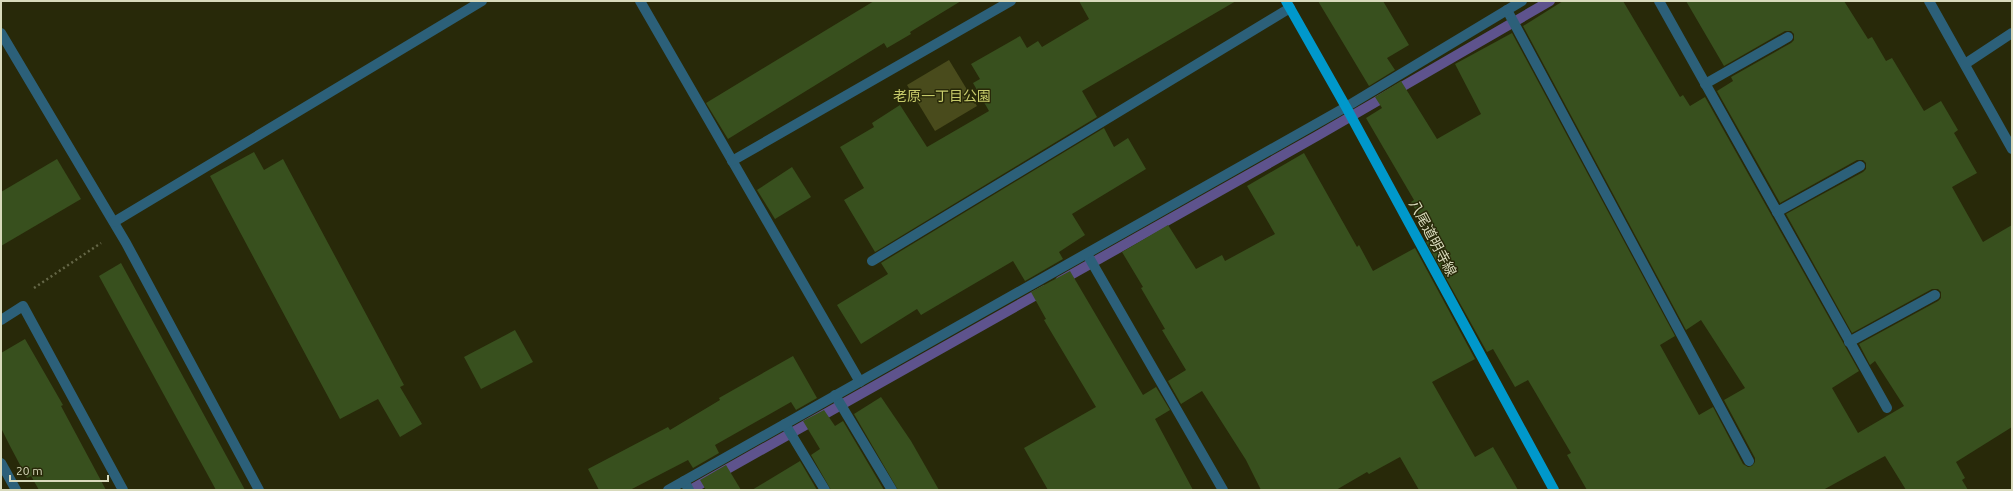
<svg xmlns="http://www.w3.org/2000/svg" width="2013" height="491" viewBox="0 0 2013 491" font-family="Ubuntu,'Noto Sans JP',sans-serif">
<style>
.green{fill:#494b1c}
.lines{fill:none;stroke-linecap:round;stroke-linejoin:round}
.stream{stroke:#5e538d;stroke-width:10}
.building{fill:#38501e}
.path{stroke:#656747;stroke-width:2.5;stroke-dasharray:2 3;stroke-linecap:butt}
.minor{stroke:#2c6079;stroke-width:10}
.major{stroke:#0098cb;stroke-width:10}
.labels{text-anchor:middle;stroke-width:3;stroke-linejoin:round;paint-order:stroke}
.park-label{font-size:14px;fill:#c7cb6a;stroke:#282909}
.street-label{font-size:14px;fill:#d8dabc;stroke:#282909}
</style>
<rect width="100%" height="100%" fill="#282909"/>
<polygon class="green" points="949,60 977,106 935,131 907,85"/>
<g class="lines">
<g class="stream">
<polyline points="1060,281 1317,136 1550,1"/>
<polyline points="690,490 1045,290"/>
</g>
</g>
<g class="building">
<polygon points="874,1 961,1 910,32 911,34 887,48 884,43 728,139 706,103"/>
<polygon points="1079,1 1236,1 1082,91 1097,117 875,252 844,200 864,188 840,147 874,127 872,123 900,105 927,147 989,111 973,83 980,79 971,64 1020,36 1027,48 1038,41 1042,47 1089,19"/>
<polygon points="1318,1 1383,1 1409,45 1387,58 1395,70 1369,86"/>
<polygon points="1563,1 1623,1 1680,97 1683,95 1690,106 1705,97 1859,371 1832,388 1858,433 1904,406 1875,361 1870,365 1859,344 1938,301 1941,298 1941,292 1938,289 1932,289 1852,333 1786,214 1863,172 1866,169 1866,163 1863,160 1857,160 1780,203 1717,91 1733,81 1731,77 1791,43 1794,40 1794,34 1791,31 1785,31 1724,66 1686,1 1844,1 1868,39 1872,37 1886,61 1892,58 1924,111 1941,101 1958,130 1954,133 1977,173 1952,187 1983,242 2012,225 2012,427 1956,462 1965,478 1962,480 1968,490 1906,490 1885,456 1823,490 1587,490 1567,455 1571,453 1528,380 1515,387 1493,349 1487,352 1426,242 1432,238 1411,202 1414,200 1366,118 1382,108 1375,97 1401,81 1437,139 1481,114 1455,64 1512,33 1675,336 1660,345 1699,415 1713,407 1743,464 1748,467 1752,466 1755,462 1755,458 1724,400 1745,388 1701,320 1686,330 1523,26"/>
<polygon points="1104,128 1114,147 1128,138 1146,169 1072,214 1085,235 1059,252 1063,259 1025,281 1013,261 921,315 917,309 861,344 837,305 888,274 881,263"/>
<polygon points="254,152 264,170 283,159 404,385 400,387 422,424 400,437 378,399 340,419 210,176"/>
<polygon points="1304,153 1357,247 1359,245 1373,271 1415,248 1475,359 1432,382 1475,457 1493,447 1518,490 1419,490 1400,457 1369,474 1367,472 1336,490 1261,490 1246,460 1202,391 1181,404 1168,381 1186,370 1162,330 1165,329 1141,288 1143,287 1122,252 1168,225 1196,269 1222,255 1225,261 1275,234 1247,186"/>
<polygon points="57,159 81,199 1,246 1,192"/>
<polygon points="792,167 811,197 775,219 757,190"/>
<polygon points="121,263 245,490 216,490 99,276"/>
<polygon points="1070,271 1143,395 1156,387 1170,410 1155,419 1193,490 1048,490 1024,448 1096,407 1044,320 1046,319 1031,292"/>
<polygon points="515,330 533,362 481,389 464,357"/>
<polygon points="25,339 63,405 61,406 106,490 39,490 31,476 27,478 10,446 1,428 1,353"/>
<polygon points="793,356 817,398 796,410 791,402 715,445 719,453 693,468 688,460 630,490 599,490 588,469 668,427 670,430 720,400 719,398"/>
<polygon points="881,397 911,441 939,490 898,490 854,414"/>
<polygon points="824,410 835,426 843,421 884,490 831,490 811,455 820,449 803,421"/>
<polygon points="800,461 817,490 752,490"/>
<polygon points="726,465 741,490 706,490 700,480"/>
</g>
<g class="lines">
<polyline class="path" points="34,288 101,243"/>
<g class="minor">
<polyline points="640,1 860,382"/>
<polyline points="1659,1 1887,408"/>
<polyline points="1929,1 2012,149"/>
<polyline points="1507,10 1749,461"/>
<polyline points="1,33 126,243 259,490"/>
<polyline points="1965,64 2012,33"/>
<polyline points="1705,84 1788,37"/>
<polyline points="732,161 1011,1"/>
<polyline points="1777,212 1860,166"/>
<polyline points="114,222 482,1"/>
<polyline points="1087,254 1223,490"/>
<polyline points="872,261 1290,8"/>
<polyline points="1,320 23,306 123,490"/>
<polyline points="1849,342 1935,295"/>
<polyline points="835,395 892,490"/>
<polyline points="785,424 825,490"/>
<polyline points="1,463 16,490"/>
<polyline points="684,481 689,490"/>
<polyline points="668,490 1346,107 1522,1"/>
</g>
<polyline class="major" points="1286,1 1346,107 1554,490"/>
</g>
<g class="labels">
<g class="park-label">
<text x="942" y="101">老原一丁目公園</text>
</g>
<g class="street-label">
<text transform="translate(1433 238) rotate(62)" y="5">八尾道明寺線</text>
</g>
</g>
<rect width="2013" height="491" fill="none" stroke="#d8dabc" stroke-width="4"/>
<path d="M10 475v6h98v-6" fill="none" stroke="#d8dabc" stroke-width="2"/>
<text x="16" y="475" font-size="12" fill="#d8dabc" stroke="#282909" stroke-width="3" paint-order="stroke">20 m</text>
</svg>
